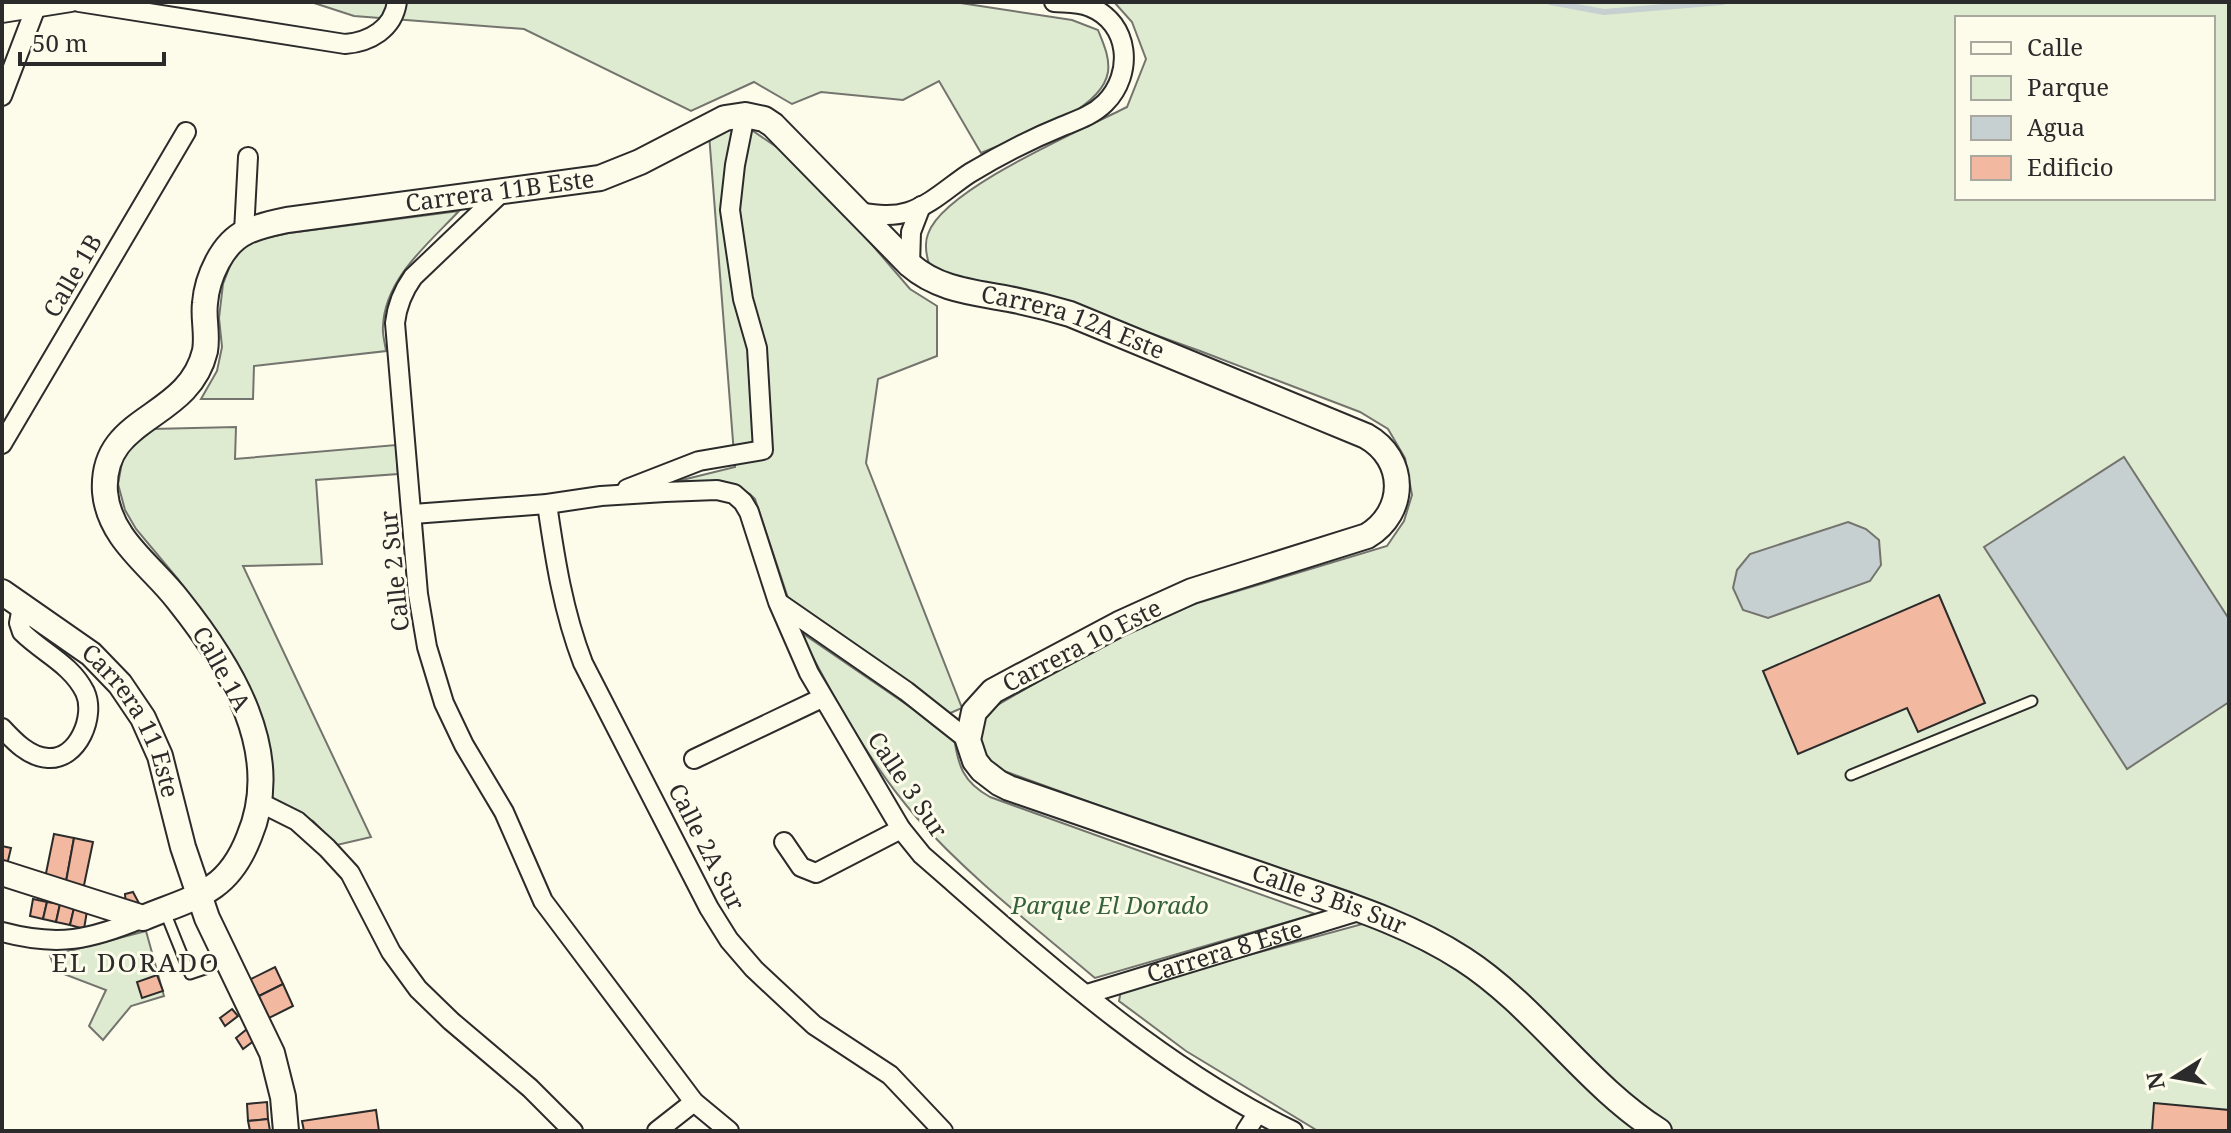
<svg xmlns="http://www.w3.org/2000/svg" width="2231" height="1133" viewBox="0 0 2231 1133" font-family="'Noto Serif',serif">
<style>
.green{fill:#deebd1;stroke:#74746e;stroke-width:2;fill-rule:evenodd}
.water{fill:#c7d0d0;stroke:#74746e;stroke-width:2}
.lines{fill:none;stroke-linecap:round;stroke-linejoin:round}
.stream{stroke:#c7d0d0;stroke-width:6}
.building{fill:#f2b8a0;stroke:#2b2b2b;stroke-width:2}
.lane-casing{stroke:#2b2b2b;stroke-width:13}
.street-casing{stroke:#2b2b2b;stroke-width:22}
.secondary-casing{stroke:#2b2b2b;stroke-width:28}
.lane{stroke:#fdfbea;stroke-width:9}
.street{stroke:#fdfbea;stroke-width:18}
.secondary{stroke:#fdfbea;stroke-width:24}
.labels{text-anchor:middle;stroke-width:6;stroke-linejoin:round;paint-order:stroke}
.street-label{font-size:24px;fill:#2b2b2b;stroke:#fdfbea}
.park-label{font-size:24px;font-style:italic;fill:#34623c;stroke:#fdfbea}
.neighbourhood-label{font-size:26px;letter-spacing:2px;fill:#2b2b2b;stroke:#fdfbea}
</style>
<rect width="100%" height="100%" fill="#fdfbea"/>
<g class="green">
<path d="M 311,2 L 954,2 L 1072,20 L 1098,30 C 1103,43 1110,57 1108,72 C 1101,114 1015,138 981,153 L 939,81 L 903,100 L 821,92 L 792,104 L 754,82 L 691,111 L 524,29 L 354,16 Z"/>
<path d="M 1114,2 L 2229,2 L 2229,1131 L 1318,1131 L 1186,1051 L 1119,1001 L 1121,990 L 1399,914 L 1351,892 L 1191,839 L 996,768 L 978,748 L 982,721 L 989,710 L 1099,646 L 1191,605 L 1387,546 L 1404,521 L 1412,495 L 1405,458 L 1388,429 L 1360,412 L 1200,351 L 1047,296 L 1002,285 L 955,281 L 929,264 C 926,254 924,244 928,234 C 943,189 1082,130 1127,107 L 1146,59 L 1132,22 ZM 1957,18 L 2213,18 L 2213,198 L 1957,198 Z"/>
<path d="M 729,130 L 753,131 L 778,148 L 831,197 L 910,289 L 937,306 L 937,356 L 878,379 L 866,463 L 962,708 L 948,714 L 788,598 L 755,499 C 735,478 705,482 678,481 L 735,467 L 709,134 Z"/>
<path d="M 459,211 C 429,243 385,278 383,326 C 382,334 385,343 386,351 L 254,366 L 253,399 L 201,399 L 217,371 L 222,347 L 219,318 L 223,284 L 233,258 L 251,241 L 289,233 Z"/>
<polygon points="236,427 235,459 396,445 398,474 316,480 322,564 243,566 371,837 337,845 313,821 269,798 266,736 258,706 242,673 178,579 136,529 125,510 118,484 123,457 132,441 151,429"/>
<path d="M 799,631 L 954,737 C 958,766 963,782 990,797 L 1315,914 L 1095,978 C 1035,927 969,877 917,818 C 868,762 833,696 799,631 Z"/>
<polygon points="146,931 164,996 131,1006 103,1040 89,1026 106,990 56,971 50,956"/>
</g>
<g class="water">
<polygon points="2124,457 2229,619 2229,702 2127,769 1984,547"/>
<polygon points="1848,522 1866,529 1879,540 1881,565 1870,581 1768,618 1743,610 1733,588 1737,570 1750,554"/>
</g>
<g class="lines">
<polyline class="stream" points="1550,2 1604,12 1723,2"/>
</g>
<g class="building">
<polygon points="1939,595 1985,703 1918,732 1907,708 1798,754 1763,671"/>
<polygon points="54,834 74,838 65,887 44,883"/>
<polygon points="74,838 93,842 83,890 65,887"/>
<polygon points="2,846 11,848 7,865 2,863"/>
<polygon points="133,892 141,907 126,907 125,894"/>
<polygon points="33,899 47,902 43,919 30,916"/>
<polygon points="47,902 60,904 56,922 43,919"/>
<polygon points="60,904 74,908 70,925 56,922"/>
<polygon points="74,908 87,911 84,929 70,925"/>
<polygon points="275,967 283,984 257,997 249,980"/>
<polygon points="157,975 163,991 142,998 137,982"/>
<polygon points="283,984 293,1006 267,1019 257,997"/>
<polygon points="232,1009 238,1016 225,1026 220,1018"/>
<polygon points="247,1029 255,1040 243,1049 236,1038"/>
<polygon points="267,1102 268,1119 248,1121 247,1104"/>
<polygon points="2154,1103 2229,1110 2229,1131 2152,1131"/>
<polygon points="376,1110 379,1131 304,1131 302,1121"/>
<polygon points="268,1119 270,1131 250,1131 248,1121"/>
</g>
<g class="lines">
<defs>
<g id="lane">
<polyline points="1851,775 2032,701"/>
<polyline points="165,912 190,974 226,962"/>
</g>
<g id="street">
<path d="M 79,2 L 345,44 C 370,42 393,29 397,2"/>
<polyline points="2,13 71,2"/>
<polyline points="2,96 36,7"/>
<path d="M 502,192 L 413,277 C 403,291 397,305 395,323 L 418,594 L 427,647 L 444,703 L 464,745 L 504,812 L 543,901 L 694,1102 L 729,1131"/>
<path d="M 860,212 C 877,215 892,217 908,212 C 931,205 950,186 970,173 C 1000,155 1031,139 1063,126 C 1078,120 1093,115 1105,103 C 1134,74 1130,23 1090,7 C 1079,2 1065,3 1054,2"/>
<polyline points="244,232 248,157"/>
<polyline points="910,265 911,232 921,206"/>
<polyline points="2,444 186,132"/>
<polyline points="627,489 699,461 763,450 757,348 743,299 730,210 735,165 745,115"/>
<path d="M 547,504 C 555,559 563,611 583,663 L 709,908 L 729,940 L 754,969 L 814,1025 L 890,1075 L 943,1131"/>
<path d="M 413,514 L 547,504 L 601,496 L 665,492 L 717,490 L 734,494 L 743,502 L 749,512 L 778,602 L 809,673 L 901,829 L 922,855 C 1036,954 1156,1065 1293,1131"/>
<polyline points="779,603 906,691 968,740"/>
<path d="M 2,728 C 14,741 29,757 48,758 C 78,760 96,716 85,692 C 71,664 43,653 22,632 L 19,623 L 22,607"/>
<polyline points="694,759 822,698"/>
<polyline points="259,802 297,821 327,848 350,873 391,952 418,989 451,1021 530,1088 573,1131"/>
<polyline points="784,842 801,867 816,873 901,829"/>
<path d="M 2,932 C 58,947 90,940 143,918"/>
<path id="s1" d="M 1087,994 L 1362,910"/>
<polyline points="657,1131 694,1102"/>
<polyline points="1246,1131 1257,1114"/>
</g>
<g id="secondary">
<path id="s2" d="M 2,592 L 91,654 L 120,684 L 143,718 L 160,756 L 183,847 L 207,918 L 272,1053 L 283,1097 L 286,1131"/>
<path id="s3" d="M 2,873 L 143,918 C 166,908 193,901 214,886 C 231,874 242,855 249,837 C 285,752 230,665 178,600 C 152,566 109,539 105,492 C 100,414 188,422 205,351 C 208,334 203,319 205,303 C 207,278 222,243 246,232 C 258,226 273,223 287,220 L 600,178 L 640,162 L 725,118 L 745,115 L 764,119 L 773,125 L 910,265 C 939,290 973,292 1009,299 C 1030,303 1050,308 1070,314 L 1366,436 C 1407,459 1407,512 1367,536 L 1192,591 L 1119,624 L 993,691 L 974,712 L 968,740 L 975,761 L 982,770 L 999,783 L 1009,788 C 1095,818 1181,847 1267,877 C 1334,901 1403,920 1463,959 C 1536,1006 1587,1086 1659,1131"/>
</g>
</defs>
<use href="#lane" class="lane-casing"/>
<use href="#street" class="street-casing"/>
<use href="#secondary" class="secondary-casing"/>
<use href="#lane" class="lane"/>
<use href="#street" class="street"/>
<use href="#secondary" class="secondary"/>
</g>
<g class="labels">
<g class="street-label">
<text dy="8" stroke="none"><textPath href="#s3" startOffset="1252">Carrera 11B Este</textPath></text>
<text transform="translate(73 276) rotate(-60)" y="8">Calle 1B</text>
<text dy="8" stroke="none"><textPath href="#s3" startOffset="1912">Carrera 12A Este</textPath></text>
<text transform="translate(395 571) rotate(-96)" y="8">Calle 2 Sur</text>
<text transform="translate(1082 646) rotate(-27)" y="8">Carrera 10 Este</text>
<text transform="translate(221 669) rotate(61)" y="8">Calle 1A</text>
<text dy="8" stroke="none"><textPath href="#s2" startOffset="188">Carrera 11 Este</textPath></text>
<text transform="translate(907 785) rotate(56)" y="8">Calle 3 Sur</text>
<text transform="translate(706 847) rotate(63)" y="8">Calle 2A Sur</text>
<text dy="8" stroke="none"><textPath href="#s3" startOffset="3218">Calle 3 Bis Sur</textPath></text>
<text dy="8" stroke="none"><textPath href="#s1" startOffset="144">Carrera 8 Este</textPath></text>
</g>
<g class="park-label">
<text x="1110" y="914">Parque El Dorado</text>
</g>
<g class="neighbourhood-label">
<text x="136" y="972">EL DORADO</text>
</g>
</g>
<rect width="2231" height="1133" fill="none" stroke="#2b2b2b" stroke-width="8"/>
<rect x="1955" y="16" width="260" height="184" fill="#fdfbea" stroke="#a9a89e" stroke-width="2"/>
<rect x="1971" y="42" width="40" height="12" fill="#fdfbea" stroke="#a9a89e" stroke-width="2"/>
<text x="2027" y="56" font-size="24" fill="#2b2b2b">Calle</text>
<rect x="1971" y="76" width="40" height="24" fill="#deebd1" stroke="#a9a89e" stroke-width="2"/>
<text x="2027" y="96" font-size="24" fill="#2b2b2b">Parque</text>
<rect x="1971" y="116" width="40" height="24" fill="#c7d0d0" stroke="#a9a89e" stroke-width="2"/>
<text x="2027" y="136" font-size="24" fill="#2b2b2b">Agua</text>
<rect x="1971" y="156" width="40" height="24" fill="#f2b8a0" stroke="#a9a89e" stroke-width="2"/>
<text x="2027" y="176" font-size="24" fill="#2b2b2b">Edificio</text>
<g transform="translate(2175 1077) rotate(259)" stroke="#fdfbea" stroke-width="6" paint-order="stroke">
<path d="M0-6L14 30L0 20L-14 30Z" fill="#2b2b2b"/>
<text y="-12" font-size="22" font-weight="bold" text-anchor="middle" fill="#2b2b2b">N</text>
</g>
<path d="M20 52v12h144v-12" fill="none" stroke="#2b2b2b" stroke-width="4"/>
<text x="32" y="52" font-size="24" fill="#2b2b2b" stroke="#fdfbea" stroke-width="6" paint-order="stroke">50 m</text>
</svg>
